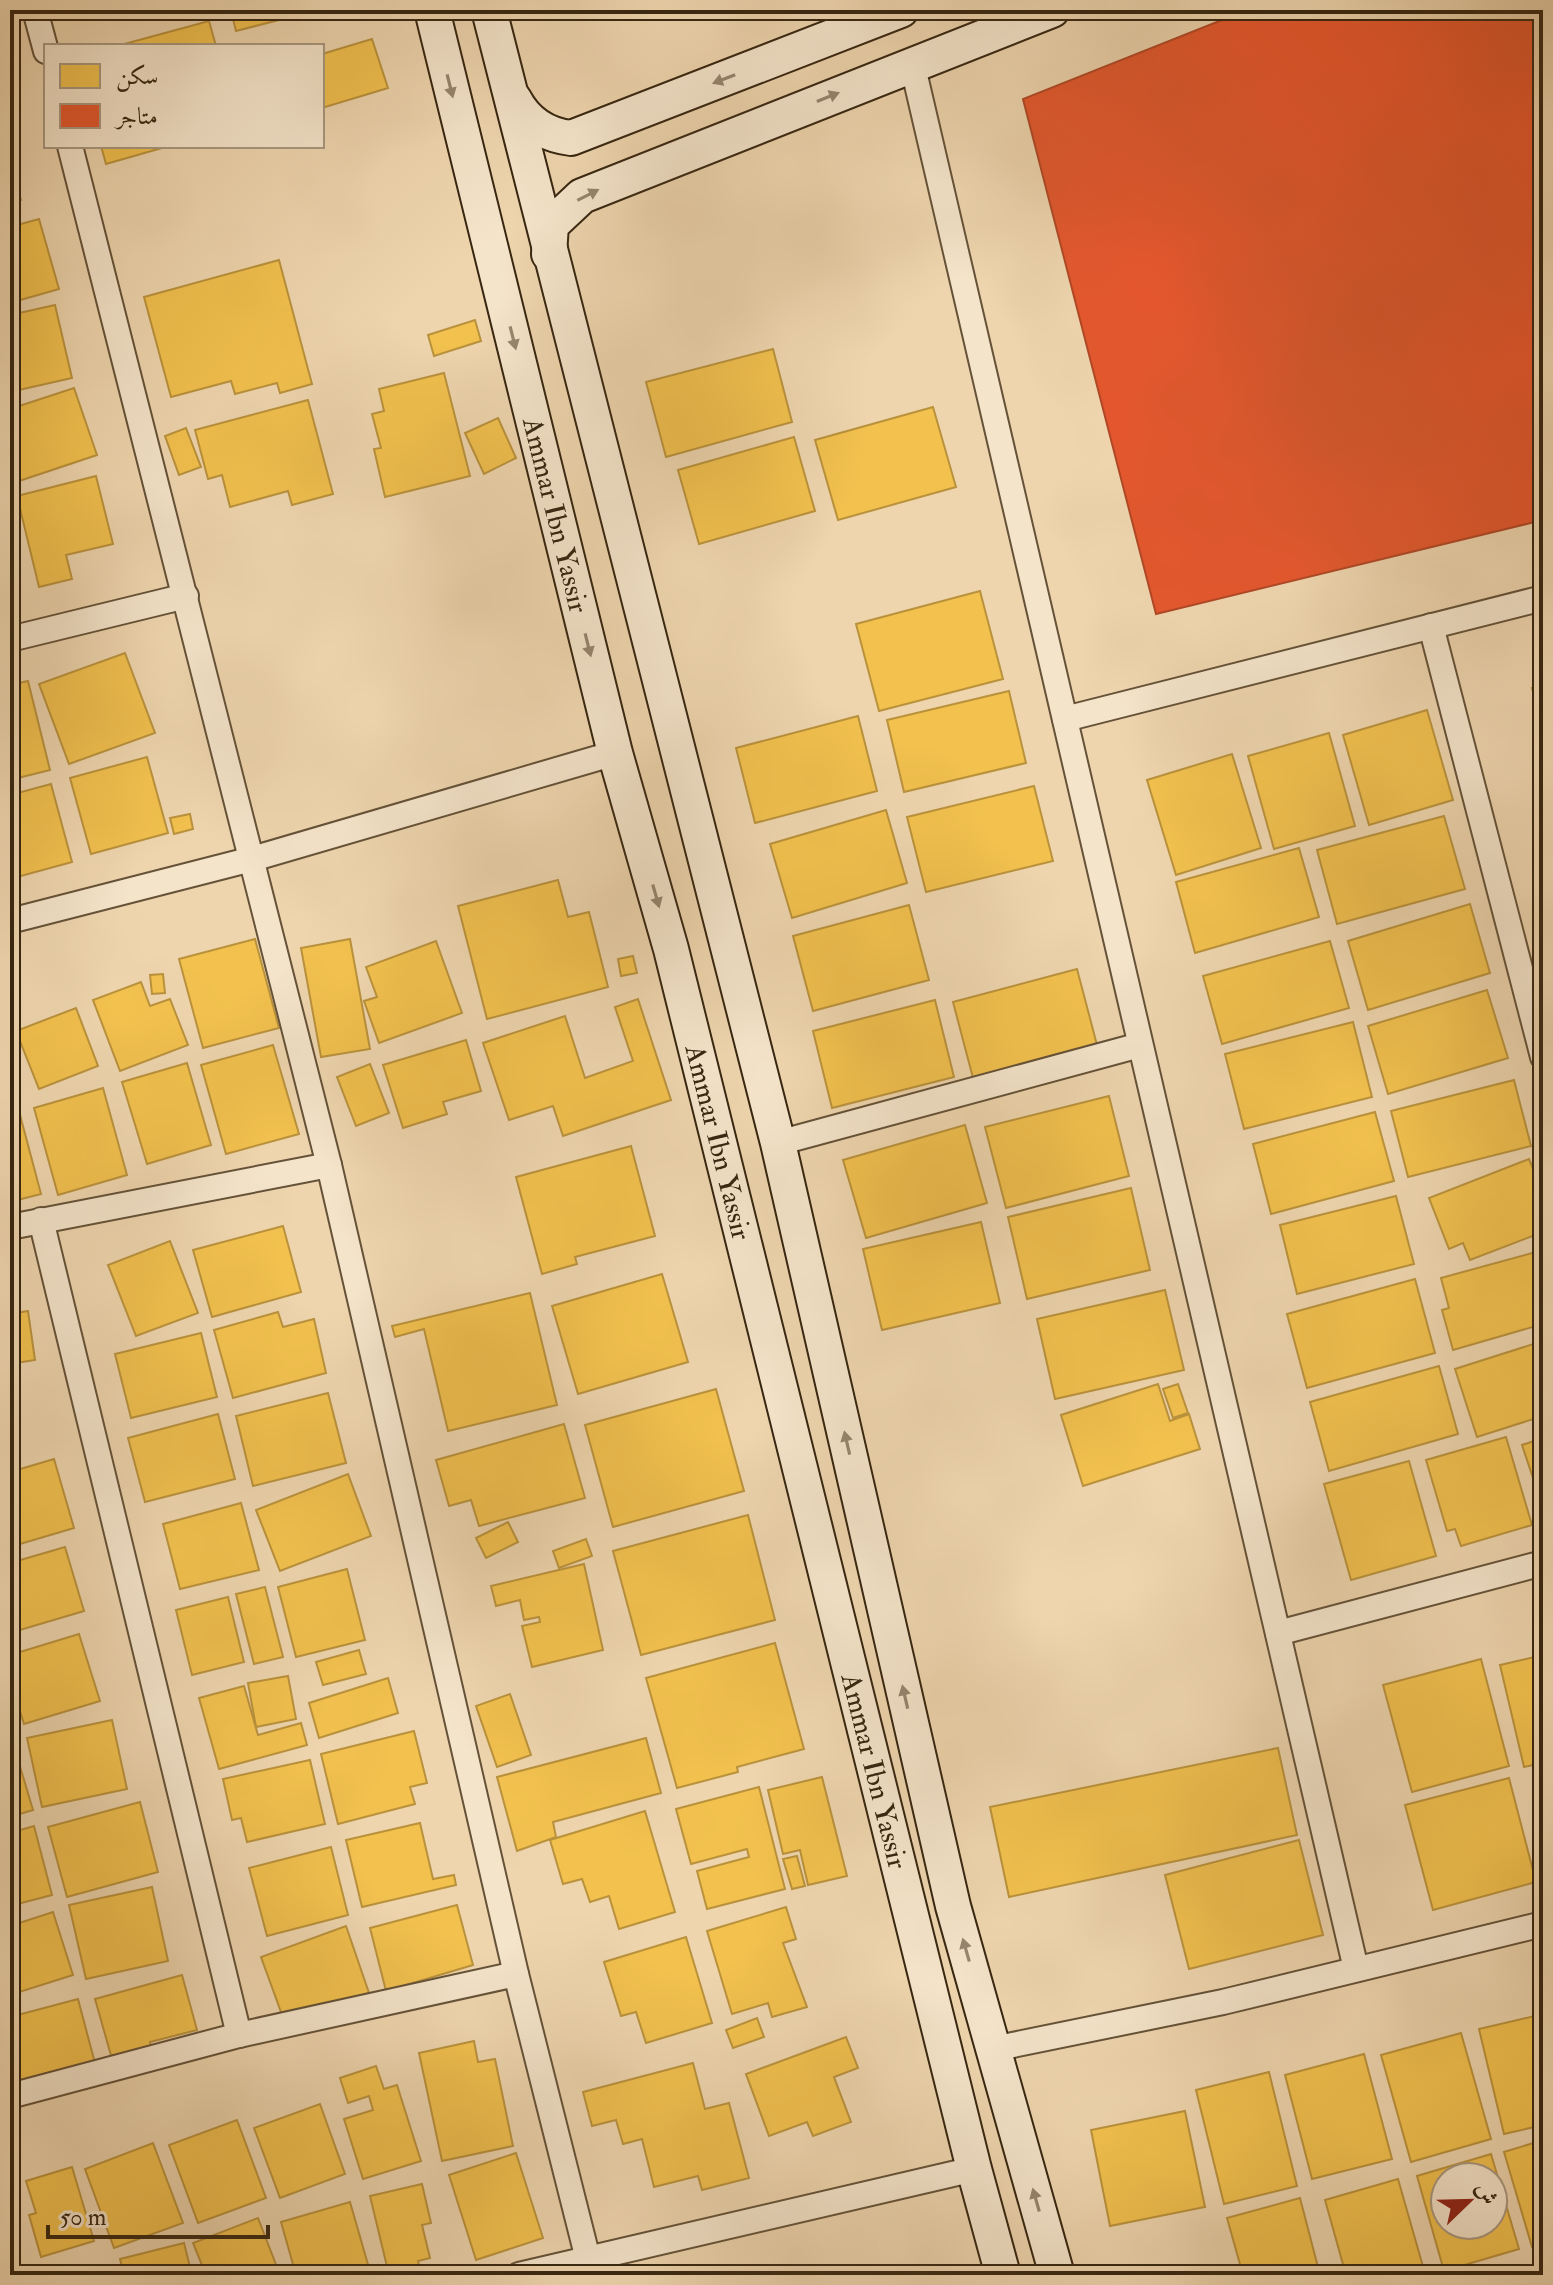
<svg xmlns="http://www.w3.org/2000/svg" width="1553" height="2285" viewBox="0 0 1553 2285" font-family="'IM FELL Double Pica',Amiri,serif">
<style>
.homes{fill:#f2c14e;stroke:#ba923c;stroke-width:2;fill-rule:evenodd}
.shops{fill:#e4572e;stroke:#b04825;stroke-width:2}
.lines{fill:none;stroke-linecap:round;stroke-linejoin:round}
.street-casing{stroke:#655238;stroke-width:28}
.secondary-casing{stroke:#372611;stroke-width:38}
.street{stroke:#f4e4ca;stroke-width:24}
.secondary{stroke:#f4e4ca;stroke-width:34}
.oneway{fill:#96856e}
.labels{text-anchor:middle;stroke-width:8;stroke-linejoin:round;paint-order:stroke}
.street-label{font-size:28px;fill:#372611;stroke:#f4e4ca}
</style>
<rect width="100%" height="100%" fill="#eed5ae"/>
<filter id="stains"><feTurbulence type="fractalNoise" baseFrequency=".0025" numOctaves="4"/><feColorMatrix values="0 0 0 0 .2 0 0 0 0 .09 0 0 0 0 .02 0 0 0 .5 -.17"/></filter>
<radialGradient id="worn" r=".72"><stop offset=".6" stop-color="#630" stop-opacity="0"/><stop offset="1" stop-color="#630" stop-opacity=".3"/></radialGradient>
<g class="homes">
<polygon points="251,10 281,10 283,19 236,31 232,15"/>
<polygon points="209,21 216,46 117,46"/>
<polygon points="372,39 388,88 322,108 322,54"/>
<polygon points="101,146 169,146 106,164"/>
<polygon points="10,169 21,200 10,204"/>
<polygon points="39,219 59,289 10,303 10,227"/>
<polygon points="279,260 312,384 280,393 277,383 235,394 231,381 171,397 144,297"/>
<polygon points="55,305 72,378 10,392 10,315"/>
<polygon points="475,320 481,341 434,356 428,335"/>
<polygon points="773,349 792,422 666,457 646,382"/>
<polygon points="444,373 470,476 385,497 374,449 381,448 372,414 384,411 379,389"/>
<polygon points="74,388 97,455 10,484 10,409"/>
<polygon points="308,400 333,494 292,505 288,491 230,507 222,475 208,479 195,430"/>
<polygon points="933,407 956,487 838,520 815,440"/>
<polygon points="498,418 516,458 484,474 465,433"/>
<polygon points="186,428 201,467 179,475 165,436"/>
<polygon points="794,437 815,511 699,544 678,470"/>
<polygon points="96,476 113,544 66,555 72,579 39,587 17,496"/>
<polygon points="980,591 1003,679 879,711 856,624"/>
<polygon points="125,653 155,733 69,764 39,684"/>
<polygon points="28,681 50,770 10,780 10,685"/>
<polygon points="1543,685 1543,729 1532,688"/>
<polygon points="1009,691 1026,763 904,792 887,720"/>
<polygon points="1427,710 1453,800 1369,825 1343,735"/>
<polygon points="858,716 877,791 755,823 736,748"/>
<polygon points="1329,733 1355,826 1274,849 1248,756"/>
<polygon points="1232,754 1261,848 1176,875 1147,780"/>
<polygon points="147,757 168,833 91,854 70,778"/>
<polygon points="51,784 72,862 10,879 10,795"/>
<polygon points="1034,786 1053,861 926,892 907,817"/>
<polygon points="886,810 907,883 792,918 770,844"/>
<polygon points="190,814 193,829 174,834 170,818"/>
<polygon points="1444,816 1465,889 1337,924 1317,850"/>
<polygon points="1299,848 1319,917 1195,953 1176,882"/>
<polygon points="558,880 568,917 589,912 608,987 487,1019 458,906"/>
<polygon points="1470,904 1490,973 1368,1010 1348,941"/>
<polygon points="909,905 929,980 813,1011 793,936"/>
<polygon points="255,939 279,1028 203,1048 179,959"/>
<polygon points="350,939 370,1049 321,1057 301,948"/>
<polygon points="436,941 462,1013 379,1043 364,1001 377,997 366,967"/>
<polygon points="1330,941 1349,1008 1222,1044 1203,976"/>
<polygon points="633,956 637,973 621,976 618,959"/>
<polygon points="1077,969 1097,1045 973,1078 953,1002"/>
<polygon points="163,974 165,993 152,994 150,975"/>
<polygon points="141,982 150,1006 170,999 188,1045 120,1071 93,1000"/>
<polygon points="1487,990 1508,1058 1388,1094 1368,1026"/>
<polygon points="638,999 671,1100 563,1136 553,1106 509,1120 483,1043 565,1016 585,1078 633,1061 615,1007"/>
<polygon points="935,1000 954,1077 832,1108 813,1031"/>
<polygon points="76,1008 98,1066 39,1089 16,1031"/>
<polygon points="1353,1022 1372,1097 1244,1129 1225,1054"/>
<polygon points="466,1040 481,1091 443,1102 447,1114 403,1128 383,1065"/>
<polygon points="273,1045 299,1134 226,1154 201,1065"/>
<polygon points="187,1063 211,1145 147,1164 122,1082"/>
<polygon points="370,1064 389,1113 356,1126 337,1077"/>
<polygon points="1514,1080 1531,1146 1408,1177 1391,1111"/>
<polygon points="103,1088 127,1175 58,1195 34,1108"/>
<polygon points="1109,1096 1129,1176 1006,1208 985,1127"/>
<polygon points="19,1111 41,1194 10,1202 10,1114"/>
<polygon points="1375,1112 1394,1181 1271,1214 1253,1144"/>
<polygon points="965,1125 987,1203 866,1238 843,1160"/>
<polygon points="631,1146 655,1236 575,1257 577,1264 542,1274 516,1177"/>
<polygon points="1529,1159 1543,1193 1543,1232 1470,1260 1463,1243 1449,1249 1429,1198"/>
<polygon points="1131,1188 1150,1270 1027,1299 1008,1217"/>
<polygon points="1396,1196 1414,1264 1297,1294 1280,1225"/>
<polygon points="981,1222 1000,1303 882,1330 863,1249"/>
<polygon points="283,1226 301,1292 212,1317 193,1250"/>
<polygon points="170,1241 198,1313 136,1336 108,1265"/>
<polygon points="1543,1250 1543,1324 1453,1350 1442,1310 1449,1308 1441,1278"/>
<polygon points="662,1274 688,1362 578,1394 552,1306"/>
<polygon points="1415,1279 1435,1353 1307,1388 1287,1314"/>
<polygon points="1165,1290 1184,1370 1055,1399 1037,1319"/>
<polygon points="530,1293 557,1405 448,1431 424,1329 395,1337 392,1326"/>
<polygon points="28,1311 35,1360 10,1364 10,1314"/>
<polygon points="278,1312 283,1327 314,1319 326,1373 233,1398 214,1330"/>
<polygon points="201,1333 217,1397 131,1418 115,1354"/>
<polygon points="1543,1341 1543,1416 1477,1437 1455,1369"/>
<polygon points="1439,1366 1458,1434 1329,1471 1310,1402"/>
<polygon points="1158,1384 1170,1421 1189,1414 1200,1449 1083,1486 1061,1415"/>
<polygon points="1178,1384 1188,1413 1173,1418 1163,1389"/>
<polygon points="716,1389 744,1491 613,1527 585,1425"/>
<polygon points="328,1393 346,1463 253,1486 236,1416"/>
<polygon points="218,1414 235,1479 145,1502 128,1438"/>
<polygon points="564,1424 585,1498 479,1526 471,1500 449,1506 436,1460"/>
<polygon points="1506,1437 1532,1525 1461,1546 1455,1529 1447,1531 1426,1460"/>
<polygon points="1543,1438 1543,1508 1522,1445"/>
<polygon points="54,1459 74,1528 10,1547 10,1472"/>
<polygon points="1409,1461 1436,1556 1351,1580 1324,1484"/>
<polygon points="348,1474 371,1536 280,1571 256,1510"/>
<polygon points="241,1503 259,1570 180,1589 163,1524"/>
<polygon points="748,1515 775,1620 641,1655 613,1551"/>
<polygon points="508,1522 518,1542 486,1558 476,1538"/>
<polygon points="586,1539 592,1556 559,1568 553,1551"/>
<polygon points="65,1547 84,1611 10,1633 10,1563"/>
<polygon points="584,1564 603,1650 532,1667 522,1626 540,1622 539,1617 524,1620 520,1600 496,1606 491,1586"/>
<polygon points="347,1569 365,1640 296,1657 278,1587"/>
<polygon points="265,1587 283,1657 254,1664 236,1594"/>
<polygon points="228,1597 244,1662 192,1675 176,1610"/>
<polygon points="79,1634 100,1701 24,1724 10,1679 10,1655"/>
<polygon points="775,1643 804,1749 737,1767 738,1772 677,1788 646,1678"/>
<polygon points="359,1650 366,1674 323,1685 316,1662"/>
<polygon points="1543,1655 1543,1763 1524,1767 1500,1665"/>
<polygon points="1481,1659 1509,1766 1412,1792 1383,1685"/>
<polygon points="288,1676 296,1719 256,1727 248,1683"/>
<polygon points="388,1678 398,1713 319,1738 309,1703"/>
<polygon points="244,1686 258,1735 301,1723 307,1745 219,1769 199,1698"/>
<polygon points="510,1694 531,1755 497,1767 476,1706"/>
<polygon points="112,1720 127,1789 42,1807 27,1738"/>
<polygon points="414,1731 427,1783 410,1787 415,1804 338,1824 321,1754"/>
<polygon points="646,1738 661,1793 553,1822 556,1837 517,1851 497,1777"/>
<polygon points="13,1743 33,1810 10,1817 10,1744"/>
<polygon points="1278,1748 1297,1835 1009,1897 990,1807"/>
<polygon points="310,1760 325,1824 247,1842 241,1818 232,1820 223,1779"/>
<polygon points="822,1777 847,1876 808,1885 800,1850 783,1854 768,1790"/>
<polygon points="1509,1778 1536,1882 1433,1910 1405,1805"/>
<polygon points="759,1787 785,1889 707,1909 697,1871 749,1857 747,1849 691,1864 676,1809"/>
<polygon points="140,1802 158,1872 67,1897 48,1827"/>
<polygon points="645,1811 675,1912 619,1929 609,1896 590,1902 582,1879 563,1884 550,1840"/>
<polygon points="420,1823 433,1879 454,1875 456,1885 362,1907 346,1840"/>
<polygon points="34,1826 52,1895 10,1906 10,1833"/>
<polygon points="1299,1840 1323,1935 1189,1969 1165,1875"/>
<polygon points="331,1847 348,1915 267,1936 249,1868"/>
<polygon points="797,1856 805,1886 792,1889 783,1859"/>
<polygon points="152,1887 168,1961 86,1979 69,1905"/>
<polygon points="457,1905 473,1965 386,1991 370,1928"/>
<polygon points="786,1907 796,1939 783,1943 807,2007 772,2017 768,2003 732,2014 707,1931"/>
<polygon points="53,1912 73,1975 10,1995 10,1926"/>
<polygon points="346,1926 369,1993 285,2023 261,1957"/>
<polygon points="686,1937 712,2023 646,2043 636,2012 621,2016 604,1962"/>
<polygon points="182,1975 197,2030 150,2042 151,2048 112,2059 95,1999"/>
<polygon points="78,1999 96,2067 10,2089 10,2017"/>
<polygon points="1543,2014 1543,2125 1504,2134 1479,2029"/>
<polygon points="757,2018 764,2037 733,2048 726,2030"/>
<polygon points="1461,2033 1491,2139 1411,2162 1381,2055"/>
<polygon points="846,2037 858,2068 834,2077 851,2122 813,2136 807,2122 769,2136 746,2074"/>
<polygon points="474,2041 478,2062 495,2059 513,2146 442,2161 419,2053"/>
<polygon points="1364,2054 1392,2159 1312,2179 1285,2075"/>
<polygon points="693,2063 705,2109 729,2103 749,2178 702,2190 698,2176 654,2187 642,2139 623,2144 616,2120 592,2126 583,2092"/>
<polygon points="376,2066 384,2089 397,2085 421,2161 363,2179 344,2119 373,2110 369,2096 348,2103 340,2078"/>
<polygon points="1269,2072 1297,2186 1224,2204 1196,2090"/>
<polygon points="320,2104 345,2174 280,2198 254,2128"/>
<polygon points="1185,2111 1205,2207 1110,2226 1091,2130"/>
<polygon points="237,2120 266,2198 198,2223 169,2145"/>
<polygon points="1543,2140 1543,2244 1532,2247 1504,2152"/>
<polygon points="153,2143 183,2223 114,2248 85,2169"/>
<polygon points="516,2153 543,2238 476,2260 449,2175"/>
<path d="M 1491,2154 L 1519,2249 L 1444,2271 L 1417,2176 ZM 1445,2177 L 1493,2177 L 1493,2225 L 1445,2225 Z"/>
<polygon points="72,2167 94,2241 41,2257 29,2215 36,2213 26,2181"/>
<polygon points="1398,2179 1424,2270 1407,2275 1346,2275 1325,2200"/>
<polygon points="422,2184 431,2223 422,2225 430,2258 418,2261 421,2275 389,2275 370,2196"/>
<polygon points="1300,2198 1320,2275 1243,2275 1227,2218"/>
<polygon points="350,2202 371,2275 296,2275 281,2222"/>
<polygon points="258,2218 280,2275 206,2275 193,2243"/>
<polygon points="184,2243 192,2275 124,2275 120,2259"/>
</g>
<polygon class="shops" points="1247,10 1543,10 1543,520 1156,614 1023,99"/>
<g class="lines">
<defs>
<g id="street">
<polyline points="35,10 46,51"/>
<polyline points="912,63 1356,1969"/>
<polyline points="70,146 329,1165 516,1974 592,2275"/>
<polyline points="1431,626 1543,1057"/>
<polyline points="10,639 186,596"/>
<polyline points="1065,719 1543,598"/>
<polyline points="10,921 252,859 615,753"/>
<polyline points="778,1143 1140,1045"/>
<polyline points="41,1220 239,2035"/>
<polyline points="10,1227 329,1165"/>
<polyline points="1278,1633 1543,1563"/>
<polyline points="993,2049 1223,2002 1543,1924"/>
<polyline points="10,2096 239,2035 516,1974"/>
<polyline points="519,2275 974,2169"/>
</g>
<g id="secondary">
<path id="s1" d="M 432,10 L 615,753 L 671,949 L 974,2169 L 1003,2275"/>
<polyline points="489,10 778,1143 953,1906 1057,2275"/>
<path d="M 514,99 C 526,122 545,135 571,138 L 901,10"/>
<polyline points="549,254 551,225 582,196 1052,10"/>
</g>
</defs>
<use href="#street" class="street-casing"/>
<use href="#secondary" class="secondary-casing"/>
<use href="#street" class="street"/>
<use href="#secondary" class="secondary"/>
</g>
<defs><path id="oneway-solid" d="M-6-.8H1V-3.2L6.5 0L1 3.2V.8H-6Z" transform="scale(2)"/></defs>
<g class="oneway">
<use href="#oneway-solid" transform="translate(724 79) rotate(159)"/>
<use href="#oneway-solid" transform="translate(450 86) rotate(76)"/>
<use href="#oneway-solid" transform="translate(828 97) rotate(-22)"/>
<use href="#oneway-solid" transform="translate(588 195) rotate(-27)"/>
<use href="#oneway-solid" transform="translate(513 338) rotate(76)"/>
<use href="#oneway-solid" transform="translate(588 645) rotate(76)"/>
<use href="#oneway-solid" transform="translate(656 896) rotate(74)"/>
<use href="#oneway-solid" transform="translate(847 1443) rotate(-103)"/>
<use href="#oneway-solid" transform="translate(905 1697) rotate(-103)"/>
<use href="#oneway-solid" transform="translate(966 1950) rotate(-106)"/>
<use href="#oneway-solid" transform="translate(1036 2200) rotate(-106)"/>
</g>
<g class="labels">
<g class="street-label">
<text dy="10" stroke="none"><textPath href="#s1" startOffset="520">Ammar Ibn Yassir</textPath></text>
<text dy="10" stroke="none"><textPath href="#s1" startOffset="1168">Ammar Ibn Yassir</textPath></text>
<text dy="10" stroke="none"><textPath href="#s1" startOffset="1816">Ammar Ibn Yassir</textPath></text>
</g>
</g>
<rect width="1553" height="2285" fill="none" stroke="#eed5ae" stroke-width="40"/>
<rect x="12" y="12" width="1529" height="2261" fill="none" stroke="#372611" stroke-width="4"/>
<rect x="20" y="20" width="1513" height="2245" fill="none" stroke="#372611" stroke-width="2"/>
<rect x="44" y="44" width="280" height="104" fill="#f4e4ca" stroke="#a89880" stroke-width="2"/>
<rect x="60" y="64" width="40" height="24" fill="#f2c14e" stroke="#a89880" stroke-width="2"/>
<text x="116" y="84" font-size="24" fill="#372611">سكن</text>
<rect x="60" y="104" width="40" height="24" fill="#e4572e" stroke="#a89880" stroke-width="2"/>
<text x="116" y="124" font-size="24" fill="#372611">متاجر</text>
<g transform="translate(1469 2201) rotate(67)"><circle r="38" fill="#f4e4ca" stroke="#a89880" stroke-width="2"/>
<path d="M0-6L14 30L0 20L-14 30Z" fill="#8f2418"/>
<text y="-12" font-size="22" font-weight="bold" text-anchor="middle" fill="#372611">ش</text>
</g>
<path d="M48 2225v12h220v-12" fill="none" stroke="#372611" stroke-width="4"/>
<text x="60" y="2225" font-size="24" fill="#372611" stroke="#f4e4ca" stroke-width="6" paint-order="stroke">50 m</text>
<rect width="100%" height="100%" filter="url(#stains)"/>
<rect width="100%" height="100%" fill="url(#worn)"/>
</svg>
